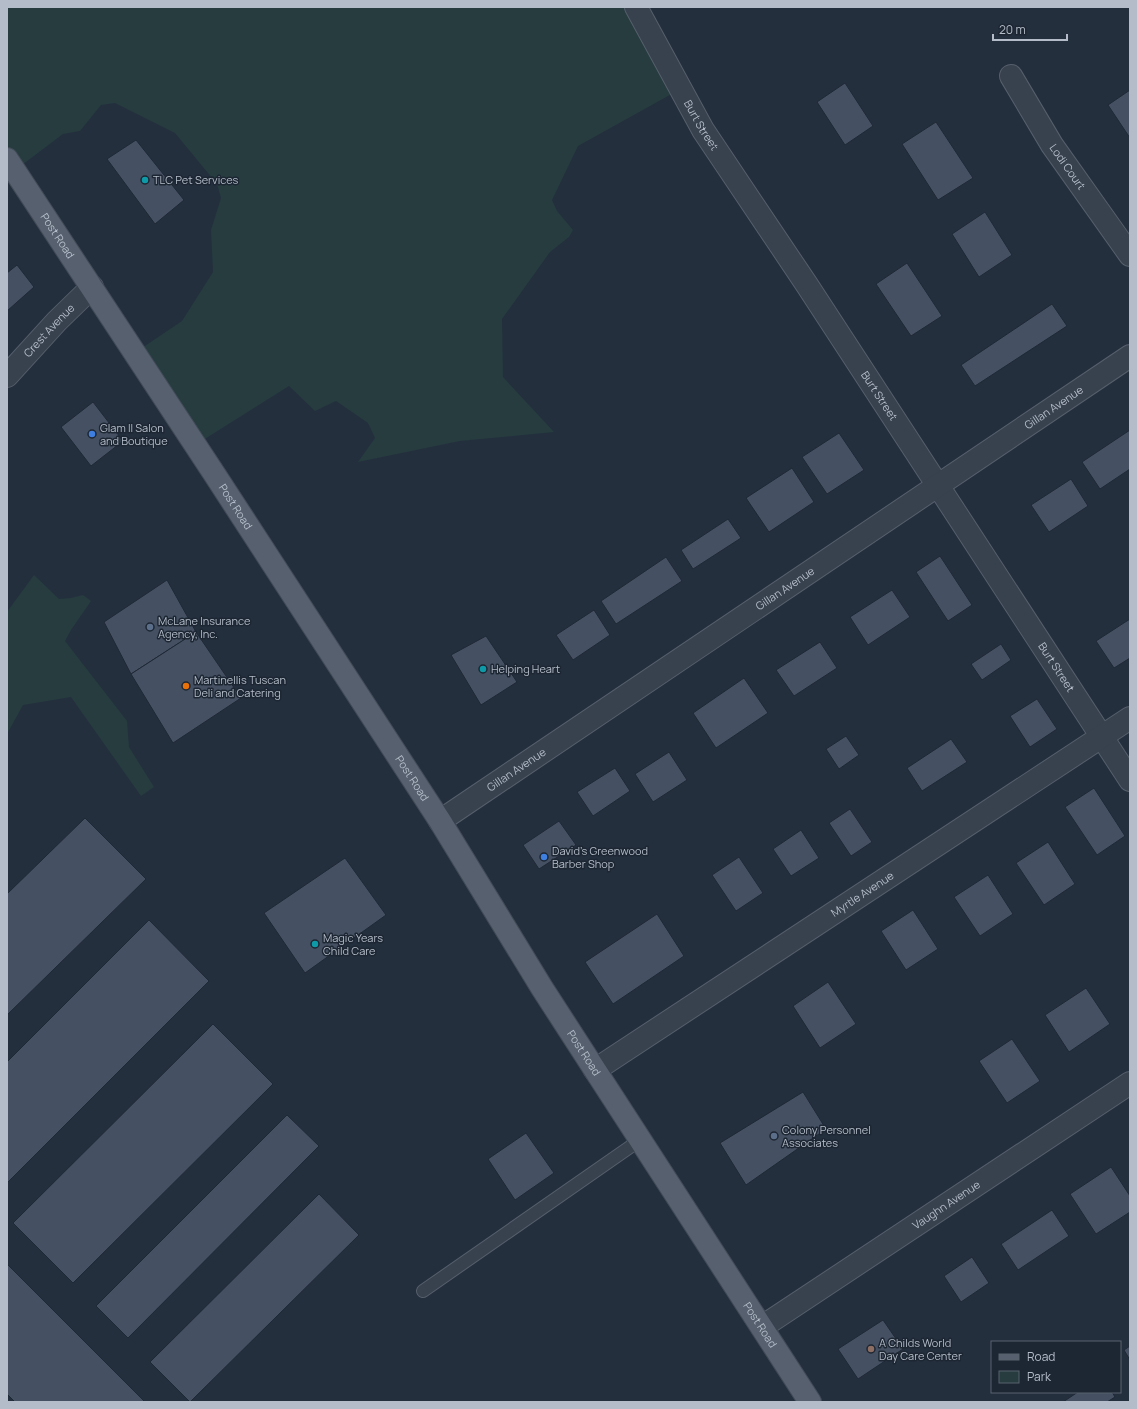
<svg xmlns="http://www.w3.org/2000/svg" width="1137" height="1409" viewBox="0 0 1137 1409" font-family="Manrope,sans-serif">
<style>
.green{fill:#263c3f}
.building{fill:#455162;stroke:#1f2835}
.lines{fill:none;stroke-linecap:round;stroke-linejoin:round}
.lane-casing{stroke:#565f6c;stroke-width:14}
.street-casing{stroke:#565f6c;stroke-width:24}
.primary-casing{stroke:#414a57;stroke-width:24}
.lane{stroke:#38414e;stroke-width:12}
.street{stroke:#38414e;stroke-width:22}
.primary{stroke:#56606e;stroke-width:22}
.culture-dot{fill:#0f9aa8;stroke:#1d2633;stroke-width:1.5}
.shop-dot{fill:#3f7fe0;stroke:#1d2633;stroke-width:1.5}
.service-dot{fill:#5c6f8a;stroke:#1d2633;stroke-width:1.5}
.food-dot{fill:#e8710a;stroke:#1d2633;stroke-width:1.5}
.education-dot{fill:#8d6e63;stroke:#1d2633;stroke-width:1.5}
.labels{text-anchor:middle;stroke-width:3;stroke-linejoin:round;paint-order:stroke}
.street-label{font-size:11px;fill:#b4bcc9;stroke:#1d2633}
.poi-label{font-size:11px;fill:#b4bcc9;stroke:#1d2633;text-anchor:start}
</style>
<rect width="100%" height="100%" fill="#242f3e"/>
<g class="green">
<polygon points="7,7 638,7 677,91 578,146 552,200 557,211 573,230 569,237 550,252 502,319 503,377 554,432 460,441 358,462 375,438 368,423 336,401 315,411 289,386 200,442 136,352 182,321 213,272 211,230 221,198 217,184 175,133 115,103 101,105 80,131 63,134 18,168 7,158"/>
<polygon points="34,575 59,599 71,598 83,595 91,601 71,630 65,641 127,721 129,747 154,787 141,796 71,697 23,705 7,734 7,612"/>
</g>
<g class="building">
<polygon points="845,83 873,126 845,145 817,102"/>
<polygon points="1130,90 1130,138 1108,105"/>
<polygon points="936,122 973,178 938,200 902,144"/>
<polygon points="136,140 184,200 155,224 107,159"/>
<polygon points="985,212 1012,255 979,277 952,234"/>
<polygon points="907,263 942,316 911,336 876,284"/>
<polygon points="17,265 34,287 7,311 7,273"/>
<polygon points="1052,304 1067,326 975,386 961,365"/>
<polygon points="93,402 123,441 91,466 61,427"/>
<polygon points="1130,430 1130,469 1100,489 1082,462"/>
<polygon points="839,433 864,470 827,494 802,457"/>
<polygon points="792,468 814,502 769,532 746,498"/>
<polygon points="1071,479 1088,506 1049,532 1031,505"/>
<polygon points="728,519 741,538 693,569 681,550"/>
<polygon points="940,556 972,605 948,621 916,572"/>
<polygon points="666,557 682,581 616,624 601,601"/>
<polygon points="167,580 196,632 131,674 104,622"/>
<polygon points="892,590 910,617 868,645 850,617"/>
<polygon points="594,610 610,635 573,660 556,635"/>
<polygon points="1130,619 1130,658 1114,668 1096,641"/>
<polygon points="196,632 241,698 173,743 131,674"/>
<polygon points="486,636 517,682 481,705 451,655"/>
<polygon points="820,642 837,668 794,696 776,670"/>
<polygon points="1001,644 1011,660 982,680 971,664"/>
<polygon points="744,678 768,713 716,748 693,713"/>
<polygon points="1037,699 1057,729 1030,747 1010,716"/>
<polygon points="846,736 859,755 839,769 826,749"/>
<polygon points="951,739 967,762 922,791 907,768"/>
<polygon points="669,752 687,780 653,802 635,774"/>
<polygon points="615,768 630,791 593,816 577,792"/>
<polygon points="1094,788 1125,836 1097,855 1065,807"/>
<polygon points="850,809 872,842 851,856 829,823"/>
<polygon points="85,818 146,879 7,1015 7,894"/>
<polygon points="559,821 576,845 539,869 523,845"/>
<polygon points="801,830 819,858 791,876 773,849"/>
<polygon points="1048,842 1075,884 1044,905 1016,863"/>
<polygon points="739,857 763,893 736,911 712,875"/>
<polygon points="345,858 386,915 305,973 264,913"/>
<polygon points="988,875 1013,914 980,936 954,897"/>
<polygon points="913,910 938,949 906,970 881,931"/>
<polygon points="657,914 684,956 613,1004 585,962"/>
<polygon points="149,920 209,981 7,1183 7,1062"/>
<polygon points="828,982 856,1024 820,1048 793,1006"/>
<polygon points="1086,988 1110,1024 1069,1052 1045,1015"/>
<polygon points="213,1024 273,1084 73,1283 13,1223"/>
<polygon points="1012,1039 1040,1081 1007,1103 979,1061"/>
<polygon points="803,1092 826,1129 746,1185 720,1143"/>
<polygon points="287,1115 319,1146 128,1338 96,1306"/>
<polygon points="526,1133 554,1173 515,1200 488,1159"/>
<polygon points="1111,1167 1130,1196 1130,1212 1096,1234 1070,1194"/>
<polygon points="319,1194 359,1235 190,1402 150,1362"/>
<polygon points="1052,1210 1069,1236 1018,1270 1001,1244"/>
<polygon points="972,1257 989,1283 961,1302 944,1276"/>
<polygon points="7,1264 145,1402 15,1402 7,1394"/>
<polygon points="883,1320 903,1349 858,1379 838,1349"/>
<polygon points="1130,1346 1130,1360 1124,1350"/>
<polygon points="1078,1392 1112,1392 1115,1397 1107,1402 1063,1402"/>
</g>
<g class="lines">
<defs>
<polyline id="lane" points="423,1291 640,1140"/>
<g id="street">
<path id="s1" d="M 636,7 L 703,130 L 807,285 L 1130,780"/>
<path id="s2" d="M 1011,76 L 1052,145 L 1130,255"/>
<path id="s3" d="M 7,376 L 57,321 L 92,287"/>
<path id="s4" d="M 440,821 L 1130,356"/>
<path id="s5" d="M 595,1070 L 1130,718"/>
<path id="s6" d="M 762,1327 L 1130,1083"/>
</g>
<g id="primary">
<path id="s7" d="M 7,159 L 215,475 L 440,821 L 542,988 L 595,1070 L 810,1402"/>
</g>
</defs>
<use href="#lane" class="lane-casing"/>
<use href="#street" class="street-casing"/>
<use href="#primary" class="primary-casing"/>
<use href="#lane" class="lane"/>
<use href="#street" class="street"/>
<use href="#primary" class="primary"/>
</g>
<g class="culture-dot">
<circle cx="145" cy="180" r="4"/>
<circle cx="483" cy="669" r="4"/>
<circle cx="315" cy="944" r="4"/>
</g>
<g class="shop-dot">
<circle cx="92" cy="434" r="4"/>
<circle cx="544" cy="857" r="4"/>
</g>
<g class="service-dot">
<circle cx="150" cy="627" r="4"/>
<circle cx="774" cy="1136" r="4"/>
</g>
<circle class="food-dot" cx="186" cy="686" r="4"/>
<circle class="education-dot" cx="871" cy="1349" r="4"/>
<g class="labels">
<g class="street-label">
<text dy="4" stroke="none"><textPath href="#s1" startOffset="135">Burt Street</textPath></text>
<text dy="4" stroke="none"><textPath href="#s2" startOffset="107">Lodi Court</textPath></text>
<text dy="4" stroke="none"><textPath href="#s7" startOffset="92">Post Road</textPath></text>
<text dy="4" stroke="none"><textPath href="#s3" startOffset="62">Crest Avenue</textPath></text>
<text dy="4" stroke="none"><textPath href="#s1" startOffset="459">Burt Street</textPath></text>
<text dy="4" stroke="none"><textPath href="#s4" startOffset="740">Gillan Avenue</textPath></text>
<text dy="4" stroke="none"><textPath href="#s7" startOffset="416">Post Road</textPath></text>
<text dy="4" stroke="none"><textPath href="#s4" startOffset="416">Gillan Avenue</textPath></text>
<text dy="4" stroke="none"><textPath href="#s1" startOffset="783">Burt Street</textPath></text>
<text dy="4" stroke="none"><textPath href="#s4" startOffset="92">Gillan Avenue</textPath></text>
<text dy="4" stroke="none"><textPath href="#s7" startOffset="740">Post Road</textPath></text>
<text dy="4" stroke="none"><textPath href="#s5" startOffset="320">Myrtle Avenue</textPath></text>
<text dy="4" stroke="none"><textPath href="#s7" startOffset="1064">Post Road</textPath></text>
<text dy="4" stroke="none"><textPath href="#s6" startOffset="221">Vaughn Avenue</textPath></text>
<text dy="4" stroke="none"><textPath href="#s7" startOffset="1388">Post Road</textPath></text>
</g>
<g class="poi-label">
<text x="153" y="184">TLC Pet Services</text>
<text x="100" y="432">Glam II Salon<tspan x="100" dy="13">and Boutique</tspan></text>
<text x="158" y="625">McLane Insurance<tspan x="158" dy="13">Agency, Inc.</tspan></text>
<text x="491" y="673">Helping Heart</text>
<text x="194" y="684">Martinellis Tuscan<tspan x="194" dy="13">Deli and Catering</tspan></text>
<text x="552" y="855">David's Greenwood<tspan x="552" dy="13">Barber Shop</tspan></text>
<text x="323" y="942">Magic Years<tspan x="323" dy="13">Child Care</tspan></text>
<text x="782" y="1134">Colony Personnel<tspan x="782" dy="13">Associates</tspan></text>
<text x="879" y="1347">A Childs World<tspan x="879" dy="13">Day Care Center</tspan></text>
</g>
</g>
<rect width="1137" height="1409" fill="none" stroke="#b4bcc9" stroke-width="16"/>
<rect x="991" y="1341" width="130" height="52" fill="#1d2633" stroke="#59626f"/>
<rect x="999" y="1354" width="20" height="6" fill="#56606e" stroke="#59626f"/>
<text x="1027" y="1361" font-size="12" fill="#b4bcc9">Road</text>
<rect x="999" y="1371" width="20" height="12" fill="#263c3f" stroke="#59626f"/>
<text x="1027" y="1381" font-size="12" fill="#b4bcc9">Park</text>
<path d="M993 34v6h74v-6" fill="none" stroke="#b4bcc9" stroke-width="2"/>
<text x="999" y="34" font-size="12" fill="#b4bcc9" stroke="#1d2633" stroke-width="3" paint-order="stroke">20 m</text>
</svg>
